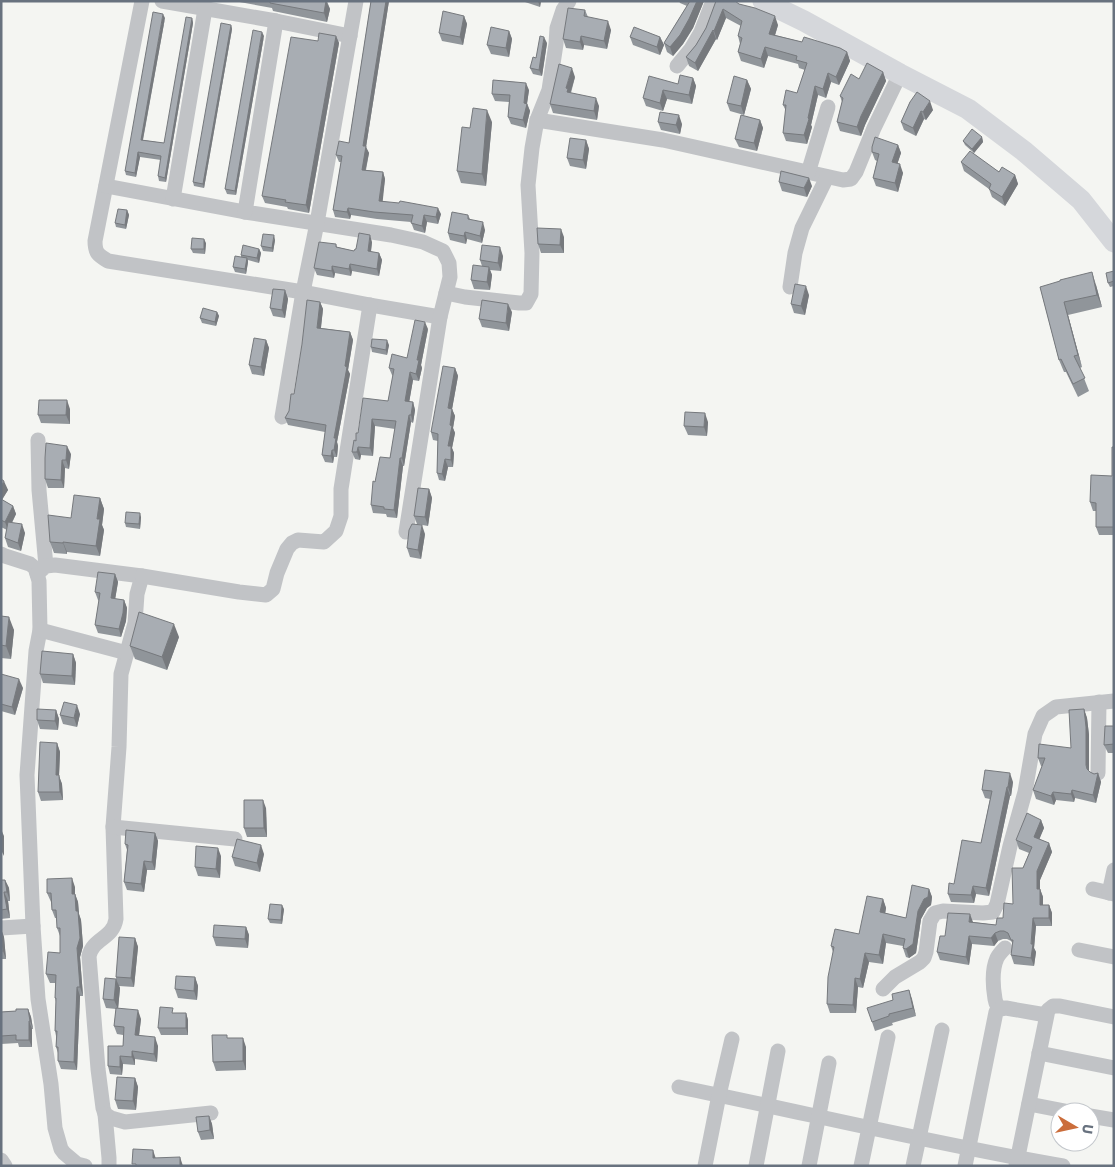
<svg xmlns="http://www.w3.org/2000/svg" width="1115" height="1167" viewBox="0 0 1115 1167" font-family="Jost,sans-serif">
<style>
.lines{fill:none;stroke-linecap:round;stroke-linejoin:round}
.street{stroke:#c1c3c6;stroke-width:15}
.secondary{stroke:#d5d7db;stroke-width:21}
.wall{fill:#90959a}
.shaded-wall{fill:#76797d}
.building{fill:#a8adb3;stroke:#76797d}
</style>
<rect width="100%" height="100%" fill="#f4f5f2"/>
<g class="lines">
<g class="street">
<path d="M 142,1 L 95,241 C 95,253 98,255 108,261 L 303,292 L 370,305 L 440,317"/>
<polyline points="162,1 276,21 350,36"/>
<polyline points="677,66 691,49 701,32 713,1"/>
<polyline points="537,120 663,140 843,180 851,179 856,172 874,128 900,74"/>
<polyline points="808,173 828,107"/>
<polyline points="106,186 245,212 391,235 423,242 443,251 449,263 450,277 440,317 406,532"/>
<polyline points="173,199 205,9"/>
<polyline points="245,212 276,21"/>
<polyline points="790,287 795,253 802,228 827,177"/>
<polyline points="446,293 465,297 519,303 526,303 531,294 532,253 528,185 532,148 537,120 549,90 556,44 557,28 563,10 569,1"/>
<polyline points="282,417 303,292 317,223 356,1"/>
<polyline points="38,440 39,490 46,566"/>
<polyline points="1,554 5,556 30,564 35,568 37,574 39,581 40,630 36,651 27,775 33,926 38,999 51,1084 55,1128 61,1149 64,1153 77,1164 85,1166"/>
<path d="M 37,574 L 46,566 L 55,565 L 142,576 L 137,594 L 135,623 L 121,674 L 119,747 L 113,827 L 116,919 C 113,939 93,938 89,956 L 98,1069 L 103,1108 L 105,1114 L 111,1118 L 125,1122 L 211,1113"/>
<polyline points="142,576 239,592 266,595 273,589 277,573 287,549 292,543 298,540 324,542 336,531 341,516 341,489 370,305"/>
<polyline points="40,630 127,653"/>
<polyline points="1098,773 1099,702"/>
<polyline points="113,827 235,839"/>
<polyline points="1093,889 1114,894"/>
<polyline points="1109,893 1114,870"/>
<polyline points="1,928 33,926"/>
<polyline points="1079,950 1114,957"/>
<polyline points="883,989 895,977 920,962 924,958 926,952 930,921 935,913 943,911 983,913 993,912 997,904 1010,846 1025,792 1035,734 1043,716 1056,707 1114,701"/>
<path d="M 1000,1009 L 996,1003 L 995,999 C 993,987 992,969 997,958 C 999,954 1002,951 1005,948"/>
<polyline points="1039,1053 1114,1068"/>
<path d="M 679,1087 C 807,1113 934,1144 1063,1166"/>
<polyline points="1029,1104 1070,1112"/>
<polyline points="105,1114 109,1158 109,1166"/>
<polyline points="1090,1116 1114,1120"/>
<polyline points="1,1160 5,1166"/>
<polyline points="705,1166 719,1095 732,1039"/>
<polyline points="756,1166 778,1051"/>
<polyline points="809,1166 829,1063"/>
<polyline points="861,1166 888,1037"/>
<polyline points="913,1166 942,1030"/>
<polyline points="965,1166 996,1012 1000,1009 1006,1008 1046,1015"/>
<polyline points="1016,1166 1048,1010 1053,1006 1060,1006 1114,1017"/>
</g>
<polyline class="secondary" points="763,1 804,21 900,74 968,109 1025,152 1081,200 1114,242"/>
</g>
<g class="wall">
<polygon points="234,1 327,1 330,9 327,22 273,11 272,8"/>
<polygon points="371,1 389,1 366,147 369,153 366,170 383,172 385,179 382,201 441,214 438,224 427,222 425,233 414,230 411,222 377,219 351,215 350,219 335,217 333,210 341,162 339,162 336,155 349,143"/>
<polygon points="522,1 541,1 540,7"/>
<polygon points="679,1 704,1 693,28 683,44 673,56 667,52 664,43 687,6 680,3"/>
<polygon points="716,1 739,4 778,25 775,35 802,42 847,52 850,61 839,85 831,82 826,98 818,95 811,125 812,127 807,144 786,141 783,133 786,111 783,105 797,93 805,70 799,68 798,64 768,56 764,68 741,61 738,52 740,44 738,36 741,26 726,18 717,40 716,39 698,71 689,66 686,57 696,45 706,28"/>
<polygon points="585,10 588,17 611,30 607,49 584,45 583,50 566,48 563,39"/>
<polygon points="464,16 467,24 463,45 442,41 439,33"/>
<polygon points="165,18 143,140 164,143 192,18 193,23 166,182 159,181 158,176 161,160 140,157 136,177 126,175 125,171"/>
<polygon points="231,25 232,29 204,188 194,186 193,182"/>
<polygon points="509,31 512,39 509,57 491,54 487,45"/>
<polygon points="264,36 236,195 227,194 225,189"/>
<polygon points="336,36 339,43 309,213 288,209 287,207 265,203 262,196 318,41"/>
<polygon points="630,37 660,37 664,45 660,55 633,45"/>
<polygon points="547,43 542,76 533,74 530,68"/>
<polygon points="883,72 886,81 865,125 861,136 840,131 837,122 842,102 840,96 859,79"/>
<polygon points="575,77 571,93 599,106 597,120 553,113 550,104"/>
<polygon points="693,78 696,86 692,104 667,99 663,111 646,106 643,98"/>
<polygon points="747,80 751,89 744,115 730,111 727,103"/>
<polygon points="529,90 527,103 530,111 526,128 511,124 508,117 509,102 495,101 492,94"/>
<polygon points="910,102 933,110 926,120 924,119 916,136 904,130 901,122"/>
<polygon points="760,120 763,128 757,151 739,147 735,139"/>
<polygon points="492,122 486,186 461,183 457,171 470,128"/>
<polygon points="658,122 682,124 680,134 661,130"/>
<polygon points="982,137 983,142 974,153 965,145 963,141"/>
<polygon points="586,140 589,149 586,169 570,166 567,158"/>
<polygon points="898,145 901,153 897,164 903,173 898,192 876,186 873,178 877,161 875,160 872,152"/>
<polygon points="961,162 1015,175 1018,184 1005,206 992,197 989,189 964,171"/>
<polygon points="779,182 812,186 807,197 782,191"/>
<polygon points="127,210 129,215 126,229 116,227 115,223"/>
<polygon points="468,215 470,219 485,230 482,243 467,239 466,244 450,240 448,233"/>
<polygon points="564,237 564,253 541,253 538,244"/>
<polygon points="275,240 273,252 263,251 261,246"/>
<polygon points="372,242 371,252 379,253 382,260 379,276 352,271 351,276 335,273 334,278 317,275 314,268 336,244 337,247 354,251"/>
<polygon points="206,243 205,254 193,253 191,249"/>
<polygon points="259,249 261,253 259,263 248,260 248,262 246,274 235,272 233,267 241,257 241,255"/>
<polygon points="503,256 501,271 490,270 492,275 490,290 474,289 471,280 482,266 480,260"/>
<polygon points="1114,271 1114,286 1110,287 1108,283"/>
<polygon points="1096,285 1102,307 1068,315 1082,367 1080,368 1089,391 1078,397 1066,372 1064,372 1059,360 1040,287"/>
<polygon points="285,290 288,299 285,318 273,316 270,308"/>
<polygon points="809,295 805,315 794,313 791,304"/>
<polygon points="320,302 323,309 321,328 350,332 353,340 348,370 350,374 337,442 338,446 337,457 334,457 333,463 325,462 322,455 325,432 288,425 285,418 289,411 294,394 302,346 302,344"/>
<polygon points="217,312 219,316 216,326 202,323 200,318"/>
<polygon points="512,312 509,331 482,327 479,319"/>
<polygon points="428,329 421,365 422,368 419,381 413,380 409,402 413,402 415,410 413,423 411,422 404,466 403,466 397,518 387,517 386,514 373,513 371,505 375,482 390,458 395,429 375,426 373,456 361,455 360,460 355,459 352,452 358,433 388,401 393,376 392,375 389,368 407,358"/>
<polygon points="266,340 269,348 264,376 252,374 249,365"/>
<polygon points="389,345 387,355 372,352 371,347"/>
<polygon points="455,368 458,376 452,409 455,416 453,428 455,433 452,448 454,453 453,467 448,467 445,481 439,480 437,473 438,441 433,440 431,432"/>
<polygon points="70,409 70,424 41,423 38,415"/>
<polygon points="708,422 707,436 688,435 684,426"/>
<polygon points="1114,447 1114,535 1099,535 1096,527 1096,511 1093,511 1090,502 1112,476"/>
<polygon points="71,454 69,469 65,468 64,488 48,488 45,479 45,458"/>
<polygon points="1,479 8,490 2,500 13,506 16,514 12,523 25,533 21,551 8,547 5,538 7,530 1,527"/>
<polygon points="429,489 432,498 428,526 417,524 414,516"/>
<polygon points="100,498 104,509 102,525 104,530 100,556 67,552 67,554 54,553 50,542 71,518"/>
<polygon points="141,517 140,529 126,527 125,523"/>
<polygon points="425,534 421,559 410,557 407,548"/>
<polygon points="115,574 118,582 115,599 124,600 127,608 126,621 121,637 98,633 95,625 99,601 98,600 95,592"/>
<polygon points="1,616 14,630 11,659 1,658"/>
<polygon points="179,637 167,670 135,659 130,646"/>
<polygon points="73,654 76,663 75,685 43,683 40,674"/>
<polygon points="1,674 23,688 15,715 1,711"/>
<polygon points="1084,709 1087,718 1089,735 1089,771 1090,772 1094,774 1098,773 1101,782 1096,803 1075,798 1074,802 1056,800 1054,805 1036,799 1033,790 1042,766 1041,766 1038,758 1071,748"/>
<polygon points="56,710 59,719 58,730 40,729 37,720"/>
<polygon points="80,714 77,727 63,724 60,715"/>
<polygon points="1114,726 1114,753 1108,753 1104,745"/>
<polygon points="57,743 60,752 59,776 62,784 63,800 41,801 38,792"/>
<polygon points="1013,782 1011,796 1010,796 989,896 976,894 974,903 951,902 948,894 981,843 990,799 985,798 982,790"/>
<polygon points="266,808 267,837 247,837 244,828"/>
<polygon points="1041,820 1044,828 1039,839 1049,843 1052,852 1040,880 1040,889 1043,897 1043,905 1049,905 1052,913 1052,926 1036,926 1034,948 1036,952 1034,966 1014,964 1011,955 1013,944 1011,941 1007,939 1003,939 998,941 994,946 972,944 969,965 940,960 937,952 945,936 973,922 996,925 1003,918 1013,904 1023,868 1029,853 1019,849 1016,840"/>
<polygon points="155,833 158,841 155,870 147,870 144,892 127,890 124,882 127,850 125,844"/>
<polygon points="264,854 260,872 235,866 232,857"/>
<polygon points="221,856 220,878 198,876 195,867"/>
<polygon points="1,862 2,880 5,880 9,888 10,901 8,901 10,918 1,919"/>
<polygon points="75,887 75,894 78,902 79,914 81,920 83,946 80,957 83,996 80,996 77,1070 61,1069 58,1061 58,1053 56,1047 56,1036 55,1031 56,1002 55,998 55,983 50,983 46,974 60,953 60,936 57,928 57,918 55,918 52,910 51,902 47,893"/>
<polygon points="929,889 932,897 931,905 927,908 921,919 916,953 909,958 906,957 903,948 903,946 886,943 883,964 869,962 863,988 858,987 856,1013 830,1013 827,1004 833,952 831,946 859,934 883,899 886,908 885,913 906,918"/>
<polygon points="284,909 282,924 270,923 268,919"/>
<polygon points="246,927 249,935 248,948 216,946 213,937"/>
<polygon points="1,929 4,937 6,959 1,959"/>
<polygon points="135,938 138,947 134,987 119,986 120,988 118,1009 141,1019 139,1036 158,1046 157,1062 135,1059 135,1065 123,1064 122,1075 110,1074 108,1066 123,1046 123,1035 117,1034 114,1026 116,1009 106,1008 103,999 116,979 116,977"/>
<polygon points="195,977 198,986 197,1000 178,998 175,989"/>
<polygon points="909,990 916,1016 892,1023 893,1025 875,1031 872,1022 893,1000"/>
<polygon points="28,1009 31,1017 33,1029 32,1029 32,1047 19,1047 18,1043 1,1044 1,1012 16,1011"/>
<polygon points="175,1013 186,1013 188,1020 188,1035 161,1035 158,1028"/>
<polygon points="228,1038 246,1047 246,1070 216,1071 213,1062"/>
<polygon points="135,1078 138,1087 136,1110 118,1109 115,1100"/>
<polygon points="209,1116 212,1124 214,1139 201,1140 198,1132"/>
</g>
<g class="shaded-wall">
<polygon points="326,1 330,9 327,22 324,13"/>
<polygon points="386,1 389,1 366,147 369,153 364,177 362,170 363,146"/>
<polygon points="538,1 541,1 540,7"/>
<polygon points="697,1 704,1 693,28 683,44 673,56 670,47"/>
<polygon points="723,9 726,18 717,40 714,31"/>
<polygon points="163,14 165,18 142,144 141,140"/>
<polygon points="464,16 467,24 463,45 460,37"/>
<polygon points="775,16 778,25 773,42 769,34"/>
<polygon points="192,18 193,23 166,182 165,178"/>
<polygon points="608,21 611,30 607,49 604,41"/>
<polygon points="231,25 232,29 204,188 203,184"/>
<polygon points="713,30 716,39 698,71 695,63"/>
<polygon points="509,31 512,39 509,57 506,48"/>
<polygon points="262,32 264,36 236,195 235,191"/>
<polygon points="336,36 339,43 309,213 306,205"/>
<polygon points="581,36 584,45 583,50 580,42"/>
<polygon points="544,37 547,43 542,76 539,70"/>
<polygon points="660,37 664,45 660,55 657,47"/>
<polygon points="765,47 768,56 764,68 761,59"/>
<polygon points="847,52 850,61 839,85 836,77"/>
<polygon points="572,68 575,77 570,94 570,101 566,88"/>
<polygon points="883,72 886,81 865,125 861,136 857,127 861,116"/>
<polygon points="828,73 831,82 826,98 823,89"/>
<polygon points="693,78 696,86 692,104 689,95"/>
<polygon points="747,80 751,89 744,115 741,106"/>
<polygon points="526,83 529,90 527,104 530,111 526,128 523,120 524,103"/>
<polygon points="815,86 818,95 811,125 812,127 807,144 804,135"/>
<polygon points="663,90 667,99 663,111 660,103"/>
<polygon points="596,98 599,106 597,120 594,111"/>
<polygon points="930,101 933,110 926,120 923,112"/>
<polygon points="487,110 492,122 486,186 482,174"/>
<polygon points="921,111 924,119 916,136 913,128"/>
<polygon points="679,115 682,124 680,134 676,125"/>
<polygon points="760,120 763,128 757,151 754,143"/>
<polygon points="982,137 983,142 974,153 972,149"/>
<polygon points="586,140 589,149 586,169 583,160"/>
<polygon points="898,145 901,153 895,171 892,162"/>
<polygon points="138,152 140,157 136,177 135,173"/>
<polygon points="900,164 903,173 898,192 895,183"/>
<polygon points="383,172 385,179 382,208 379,201"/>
<polygon points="1015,175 1018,184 1005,206 1002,197"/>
<polygon points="809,178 812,186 807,197 804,188"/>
<polygon points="348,208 351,215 350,219 347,212"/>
<polygon points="438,208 441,214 438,224 436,217"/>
<polygon points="127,210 129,215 126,229 125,225"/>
<polygon points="424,215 427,222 425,233 422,226"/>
<polygon points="483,222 485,230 482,243 480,236"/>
<polygon points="561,229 564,237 564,253 560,245"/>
<polygon points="465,232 467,239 466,244 464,236"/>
<polygon points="274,235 275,240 273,252 272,248"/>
<polygon points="370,235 372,242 370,258 368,251"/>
<polygon points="204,239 206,243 205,254 204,249"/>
<polygon points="500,247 503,256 501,271 498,263"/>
<polygon points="259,249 261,253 259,263 257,258"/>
<polygon points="379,253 382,260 379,276 377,269"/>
<polygon points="247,258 248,262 246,274 245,269"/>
<polygon points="350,264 352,271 351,276 349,269"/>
<polygon points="332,266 335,273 334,278 332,271"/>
<polygon points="489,267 492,275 490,290 487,282"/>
<polygon points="1092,272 1096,285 1102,307 1097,295"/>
<polygon points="806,286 809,295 805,315 801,306"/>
<polygon points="285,290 288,299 285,318 282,310"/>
<polygon points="320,302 323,309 320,335 317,328"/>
<polygon points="1064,302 1068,315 1082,367 1078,355"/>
<polygon points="508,304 512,312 509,331 506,323"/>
<polygon points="217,312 219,316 216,326 215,322"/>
<polygon points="425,322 428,329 421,365 422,368 419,381 416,374 417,360"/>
<polygon points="350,332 353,340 348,370 350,374 337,442 338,446 337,457 334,450 334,438"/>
<polygon points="266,340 269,348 264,376 261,367"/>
<polygon points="387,340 389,345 387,355 386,350"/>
<polygon points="455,368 458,376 451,415 448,408"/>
<polygon points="410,372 413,380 408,409 405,401"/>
<polygon points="67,400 70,409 70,424 66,415"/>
<polygon points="413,402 415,410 413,423 411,415"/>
<polygon points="452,409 455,416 453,428 455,433 452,448 454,453 453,467 451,460 448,446 450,425"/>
<polygon points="705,413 708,422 707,436 704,427"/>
<polygon points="409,415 411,422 404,466 402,458"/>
<polygon points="372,419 375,426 373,456 370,448"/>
<polygon points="67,446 71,454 69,469 66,460"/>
<polygon points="358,447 361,455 360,460 357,452"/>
<polygon points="332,450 334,457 333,463 331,456"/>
<polygon points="400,458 403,466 397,518 394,510"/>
<polygon points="445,459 448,467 445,481 442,474"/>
<polygon points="62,460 65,468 64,488 61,480"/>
<polygon points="4,481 8,490 1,501 1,487"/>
<polygon points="429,489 432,498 428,526 425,517"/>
<polygon points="100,498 104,509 102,525 104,530 100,556 96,546 97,519"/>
<polygon points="13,506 16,514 8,530 5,522"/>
<polygon points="140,513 141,517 140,529 139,524"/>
<polygon points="22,524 25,533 21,551 18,543"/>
<polygon points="422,525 425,534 421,559 418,550"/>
<polygon points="63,542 67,552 67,554 63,543"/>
<polygon points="115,574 118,582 114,606 111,598"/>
<polygon points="124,600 127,608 126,621 121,637 119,629"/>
<polygon points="9,617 14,630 11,659 6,646"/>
<polygon points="174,624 179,637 167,670 162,657"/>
<polygon points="73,654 76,663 75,685 72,676"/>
<polygon points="19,679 23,688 15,715 12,707"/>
<polygon points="77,705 80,714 77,727 74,718"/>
<polygon points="1084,709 1087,718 1089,735 1089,773 1090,777 1086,765"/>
<polygon points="56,710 59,719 58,730 55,721"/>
<polygon points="57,743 60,752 59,776 62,784 63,800 60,792 56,775"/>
<polygon points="1010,773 1013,782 1011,796 1008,787"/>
<polygon points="1098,773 1101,782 1096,803 1093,795"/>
<polygon points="1007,787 1010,796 989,896 986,888"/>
<polygon points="1072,790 1075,798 1074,802 1071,794"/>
<polygon points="1053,792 1056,800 1054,805 1051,796"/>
<polygon points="263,800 266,808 267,837 264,828"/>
<polygon points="1041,820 1044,828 1037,845 1034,837"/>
<polygon points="1,829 4,836 4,856 1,850"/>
<polygon points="155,833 158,841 155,870 152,862"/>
<polygon points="1049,843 1052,852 1040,880 1040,897 1037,889 1037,871"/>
<polygon points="261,845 264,854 260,872 257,863"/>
<polygon points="218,848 221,856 220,878 216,869"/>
<polygon points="144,861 147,870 144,892 141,884"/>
<polygon points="72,878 75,887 75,902 72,894"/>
<polygon points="5,880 9,888 10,901 7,892"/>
<polygon points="973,886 976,894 974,903 971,895"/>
<polygon points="929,889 932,897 931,905 927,908 921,919 916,953 909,958 906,949 918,911"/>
<polygon points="1040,889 1043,897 1043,913 1040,905"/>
<polygon points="4,892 8,901 10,918 7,909"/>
<polygon points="75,894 78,902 79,914 81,920 83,946 80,957 83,996 80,987 77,948"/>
<polygon points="883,899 886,908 884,921 880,912"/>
<polygon points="282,905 284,909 282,924 281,920"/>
<polygon points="1049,905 1052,913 1052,926 1049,918"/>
<polygon points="970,914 973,922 972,930 969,922"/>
<polygon points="1033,918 1036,926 1034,948 1036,952 1034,966 1031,958"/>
<polygon points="246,927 249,935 248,948 245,939"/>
<polygon points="1,929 4,937 6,959 3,951"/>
<polygon points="995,933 998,941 994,946 991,938"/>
<polygon points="883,934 886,943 883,964 879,955"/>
<polygon points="969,936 972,944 969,965 966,957"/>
<polygon points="135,938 138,947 134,987 131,978"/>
<polygon points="865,953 869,962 863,988 860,979"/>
<polygon points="195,977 198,986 197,1000 194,991"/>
<polygon points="855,978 858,987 856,1013 853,1005"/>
<polygon points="116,979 120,988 118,1009 114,1000"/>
<polygon points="77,987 80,996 77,1070 74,1062"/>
<polygon points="909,990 912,999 916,1016 913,1008"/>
<polygon points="28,1009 31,1017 33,1029 30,1021"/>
<polygon points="138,1010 141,1019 138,1043 135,1035"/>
<polygon points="186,1013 188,1020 188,1035 186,1028"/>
<polygon points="29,1021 32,1029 32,1047 29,1040"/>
<polygon points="155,1037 158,1046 157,1062 154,1054"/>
<polygon points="243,1038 246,1047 246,1070 243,1061"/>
<polygon points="132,1051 135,1059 135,1065 132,1057"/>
<polygon points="120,1056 123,1064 122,1075 120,1067"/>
<polygon points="135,1078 138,1087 136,1110 133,1101"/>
<polygon points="209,1116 212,1124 214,1139 210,1130"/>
<polygon points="153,1150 156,1159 153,1158"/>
<polygon points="180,1157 183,1166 180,1166"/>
</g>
<g class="building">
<polygon points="270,1 326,1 324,13 270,3"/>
<polygon points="371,1 386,1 363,146 366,146 362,170 383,172 379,201 399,203 400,201 438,208 436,217 424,215 422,226 411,223 413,215 374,212 348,208 347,212 333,210 342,156 336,155 339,141 349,143"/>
<polygon points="690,1 697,1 689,19 680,35 670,47 664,43"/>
<polygon points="716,1 735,1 739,4 755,8 775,16 769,34 802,42 804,37 840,48 847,52 836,77 828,73 823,89 815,86 808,118 809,119 804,135 783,133 786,105 783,105 786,90 797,93 807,63 796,60 797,56 765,47 761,59 738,52 742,38 738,36 742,21 723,9 714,31 713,30 695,63 686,57 696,45 706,28"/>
<polygon points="568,8 585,10 584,16 608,21 604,41 581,36 580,42 563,39"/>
<polygon points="443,11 464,16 460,37 439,33"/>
<polygon points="153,12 163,14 141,140 164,143 186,17 192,18 165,178 158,176 161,156 138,152 135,173 125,171"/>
<polygon points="221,23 231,25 203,184 193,182"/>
<polygon points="491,27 509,31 506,48 487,45"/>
<polygon points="634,27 660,37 657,47 630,37"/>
<polygon points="253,30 262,32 235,191 225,189"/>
<polygon points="319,33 336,36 306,205 285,202 286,200 262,196 291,37 318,41"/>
<polygon points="540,36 544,37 539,70 530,68 533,57 536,58"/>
<polygon points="867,63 883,72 861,116 857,127 837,122 843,98 840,96 851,74 859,79"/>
<polygon points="559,64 572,68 566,88 568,89 567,92 596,98 594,111 550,104"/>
<polygon points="680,75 693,78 689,95 663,90 660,103 643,98 649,76 678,84"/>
<polygon points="734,76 747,80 741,106 727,103"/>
<polygon points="493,80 526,83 524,103 527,104 523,120 508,117 510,95 492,94"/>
<polygon points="917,92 930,101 923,112 921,111 913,128 901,122 910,102"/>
<polygon points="473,108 487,110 482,174 457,171 462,127 470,128"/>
<polygon points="660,112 679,115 676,125 658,122"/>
<polygon points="741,115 760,120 754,143 735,139"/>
<polygon points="972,129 982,137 972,149 963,141"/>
<polygon points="875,137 898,145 892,162 900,164 895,183 873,178 879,154 872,152 872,147"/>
<polygon points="570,138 586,140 583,160 567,158"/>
<polygon points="970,151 999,172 1002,167 1015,175 1002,197 989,189 991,184 961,162"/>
<polygon points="781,171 809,178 804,188 779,182"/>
<polygon points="118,209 127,210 125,225 115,223"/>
<polygon points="452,212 468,215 468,219 483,222 480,236 465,232 464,236 448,233"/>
<polygon points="537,228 561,229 560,245 538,244"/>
<polygon points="359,233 370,235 368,251 379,253 377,269 350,264 349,269 332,266 332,271 314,268 319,242 336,244 336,247 354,251 355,249 356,249"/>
<polygon points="263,234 274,235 272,248 261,246"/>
<polygon points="192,238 204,239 204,249 191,249"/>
<polygon points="243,245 259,249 257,258 241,255"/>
<polygon points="482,245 500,247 498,263 480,260"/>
<polygon points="235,256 247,258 245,269 233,267"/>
<polygon points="473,265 489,267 487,282 471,280"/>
<polygon points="1114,271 1114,281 1108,283 1106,273"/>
<polygon points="1092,272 1097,295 1064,302 1078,355 1074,356 1085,378 1073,384 1061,359 1059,360 1040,287 1060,281 1060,280"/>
<polygon points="795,284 806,286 801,306 791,304"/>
<polygon points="273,289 285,290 282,310 270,308"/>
<polygon points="307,300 320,302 317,328 350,332 345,366 347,367 334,438 336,438 334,450 332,450 331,456 322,455 326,425 285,418 289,411 291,394 294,394 302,344"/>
<polygon points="482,300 508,304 506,323 479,319"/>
<polygon points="203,308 217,312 215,322 200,318"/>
<polygon points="415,320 425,322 417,360 419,360 416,374 410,372 405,401 413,402 411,415 409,415 402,458 400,458 394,510 384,509 384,507 371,505 373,481 375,482 380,457 390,458 396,421 372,419 370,448 358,447 357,452 352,452 354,440 356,441 356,433 358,433 363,398 388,401 394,369 389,368 392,354 407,358"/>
<polygon points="254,338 266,340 261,367 249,365"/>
<polygon points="372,339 387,340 386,350 371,347"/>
<polygon points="443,366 455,368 448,408 452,409 450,425 452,426 448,446 451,446 451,460 445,459 442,474 437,473 438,434 431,432"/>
<polygon points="39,400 67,400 66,415 38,415"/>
<polygon points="685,412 705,413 704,427 684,426"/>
<polygon points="46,443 67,446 66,460 62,460 61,480 45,479 45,458"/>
<polygon points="1112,447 1114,447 1114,527 1096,527 1096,503 1090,502 1091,475 1112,476"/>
<polygon points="1,479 4,481 1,487"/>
<polygon points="418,488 429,489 425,517 414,516"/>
<polygon points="74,495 100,498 97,519 100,519 96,546 63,542 63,543 50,542 48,515 71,518"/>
<polygon points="1,499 13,506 5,522 1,520"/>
<polygon points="126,512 140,513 139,524 125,523"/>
<polygon points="8,522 22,524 18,543 5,538"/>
<polygon points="412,524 422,525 418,550 407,548 409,530"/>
<polygon points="98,572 115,574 111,598 124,600 123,613 119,629 95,625 100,593 95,592"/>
<polygon points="139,612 174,624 162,657 130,646"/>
<polygon points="1,616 9,617 6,646 1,645"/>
<polygon points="42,651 73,654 72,676 40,674"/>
<polygon points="1,674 19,679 12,707 1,704"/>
<polygon points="64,702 77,705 74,718 60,715"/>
<polygon points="37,709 56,710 55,721 37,720"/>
<polygon points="1084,709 1086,727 1086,765 1087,769 1090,772 1094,774 1098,773 1093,795 1072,790 1071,794 1053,792 1051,796 1033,790 1045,758 1038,758 1039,744 1071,748 1069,710"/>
<polygon points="1105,726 1114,726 1114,744 1104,745"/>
<polygon points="40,742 57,743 56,775 59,775 60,792 38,792"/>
<polygon points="985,770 1010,773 1008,787 1007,787 986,888 973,886 971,895 948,894 949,883 954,884 962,840 981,843 992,791 982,790"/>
<polygon points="244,800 263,800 264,828 244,828"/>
<polygon points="1027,813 1041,820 1034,837 1049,843 1037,871 1037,889 1040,889 1040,905 1049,905 1049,918 1033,918 1031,944 1033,944 1031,958 1011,955 1013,940 1011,940 1008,933 1004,931 1000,931 995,933 991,938 969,936 966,957 937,952 940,936 945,936 948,913 970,914 969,922 996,925 997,918 1003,918 1004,903 1013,904 1012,868 1023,868 1032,847 1016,840"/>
<polygon points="126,830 155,833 152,862 144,861 141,884 124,882 128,845 125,844"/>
<polygon points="237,839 261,845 257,863 232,857"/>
<polygon points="196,846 218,848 216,869 195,867"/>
<polygon points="72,878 72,894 75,894 76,911 78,911 80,938 77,948 80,987 77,987 74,1062 58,1061 58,1047 56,1047 57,1031 55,1031 56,998 55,998 56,975 46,974 48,952 60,953 60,928 57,928 56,910 52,910 51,893 47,893 47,879"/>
<polygon points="1,880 5,880 7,892 4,892 7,909 1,910"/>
<polygon points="912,885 929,889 928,897 924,899 918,911 913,944 906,949 903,948 905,939 883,934 879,955 865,953 860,979 855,978 853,1005 827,1004 828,977 834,947 831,946 835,929 859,934 867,896 883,899 880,912 906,918"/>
<polygon points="270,904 282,905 281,920 268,919"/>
<polygon points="214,925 246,927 245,939 213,937"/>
<polygon points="1,931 3,951 1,951"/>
<polygon points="119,937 135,938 131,978 116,977"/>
<polygon points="176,976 195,977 194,991 175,989"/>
<polygon points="105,978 116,979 114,1000 103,999"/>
<polygon points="909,990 913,1008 889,1014 889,1016 872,1022 867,1008 893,1000 892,994"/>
<polygon points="160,1007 173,1008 172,1013 186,1013 186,1028 158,1028"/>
<polygon points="116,1008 138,1010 135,1035 155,1037 154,1054 132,1051 132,1057 120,1056 120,1067 108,1066 108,1046 123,1046 124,1027 114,1026"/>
<polygon points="16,1009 28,1009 30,1021 29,1021 29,1040 16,1040 16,1035 1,1036 1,1012 16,1011"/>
<polygon points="212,1035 227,1035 227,1038 243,1038 243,1061 213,1062"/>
<polygon points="117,1077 135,1078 133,1101 115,1100"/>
<polygon points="209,1116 210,1130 198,1132 196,1117"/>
<polygon points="133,1149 153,1150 153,1158 180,1157 180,1166 136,1166 136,1164 132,1164"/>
</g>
<rect width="1115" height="1167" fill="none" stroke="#68727f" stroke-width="5"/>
<g transform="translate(1075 1127) rotate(99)"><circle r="24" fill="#ffffff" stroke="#c3c7cc"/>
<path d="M0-4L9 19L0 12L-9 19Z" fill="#cb6d3b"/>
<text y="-8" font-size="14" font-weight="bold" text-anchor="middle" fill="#68727f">U</text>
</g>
</svg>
